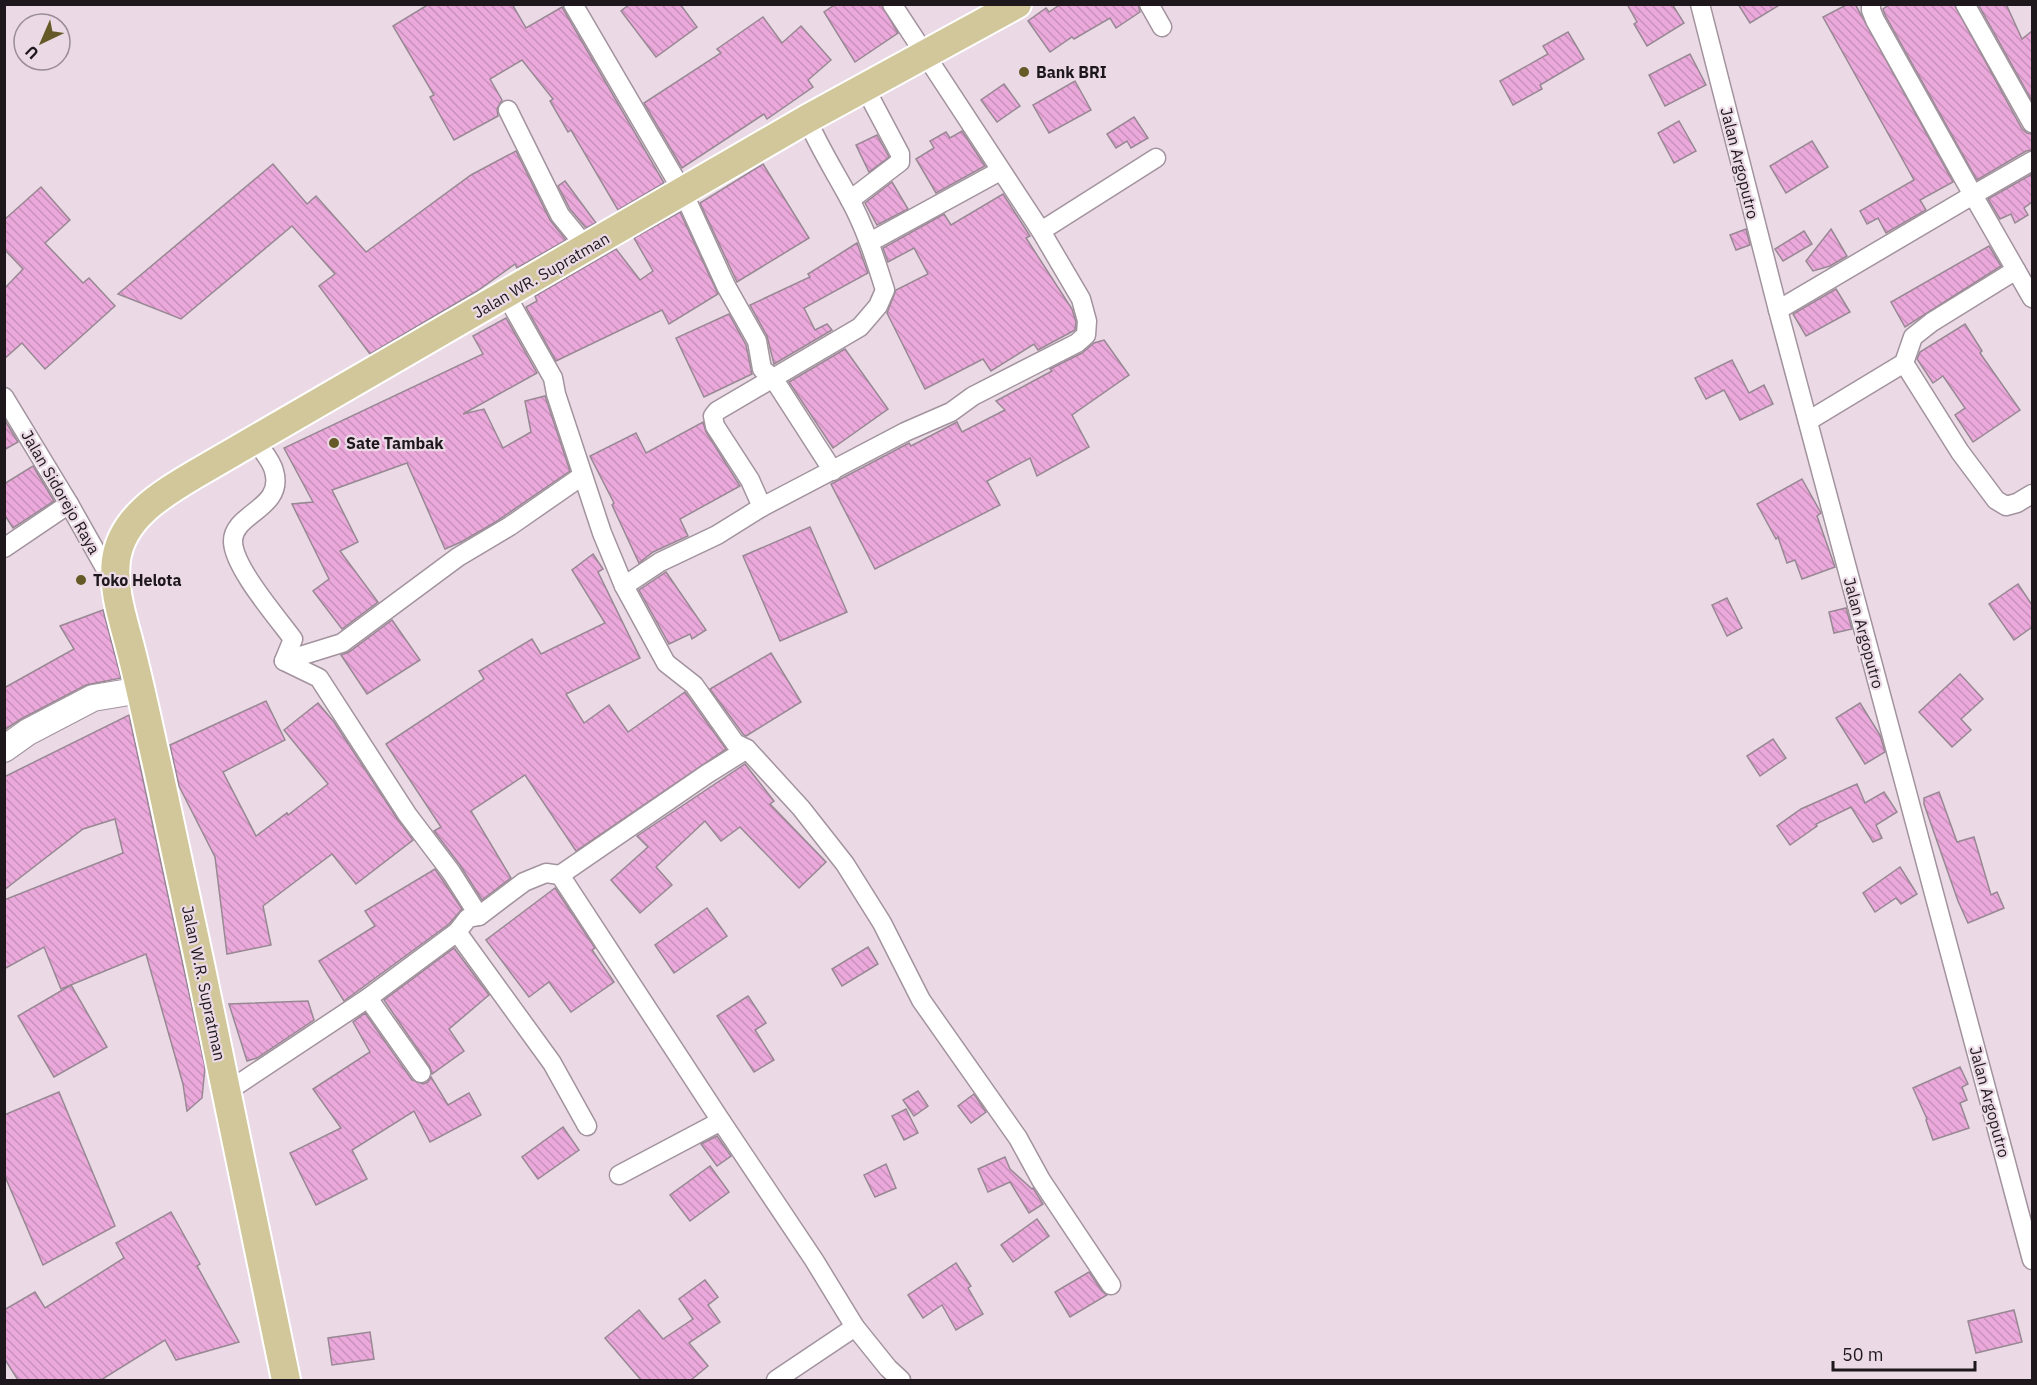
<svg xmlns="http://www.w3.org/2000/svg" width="2037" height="1385" viewBox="0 0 2037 1385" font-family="'IBM Plex Sans',sans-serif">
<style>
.building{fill:url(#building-back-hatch);stroke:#978893;stroke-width:1.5}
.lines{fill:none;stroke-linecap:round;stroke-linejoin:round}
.street-casing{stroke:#a2939e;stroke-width:21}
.secondary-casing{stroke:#a2939e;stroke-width:28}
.primary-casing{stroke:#fff;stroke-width:32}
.street{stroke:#fff;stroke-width:18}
.secondary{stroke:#fff;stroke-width:26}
.primary{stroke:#d1c79a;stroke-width:28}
.poi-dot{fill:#655a27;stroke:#ebdae6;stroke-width:2}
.labels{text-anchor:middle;stroke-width:4.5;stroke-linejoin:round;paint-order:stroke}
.poi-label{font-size:16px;font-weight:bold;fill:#1e181d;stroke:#ebdae6;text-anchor:start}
.street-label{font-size:16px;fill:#1e181d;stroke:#ebdae6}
</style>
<defs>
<pattern id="building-back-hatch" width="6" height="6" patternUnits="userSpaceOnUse" patternTransform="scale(1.5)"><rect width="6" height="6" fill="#eba9db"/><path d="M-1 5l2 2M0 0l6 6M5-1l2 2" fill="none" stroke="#c991bc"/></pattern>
</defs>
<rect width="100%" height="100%" fill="#ebdae6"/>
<g class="building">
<polygon points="429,4 512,4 526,28 562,7 664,183 618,210 571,130 568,132 550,101 553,99 522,60 490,79 502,100 497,109 498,116 454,140 430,97 434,95 393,26"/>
<polygon points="630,4 680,4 697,27 656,57 621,11"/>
<polygon points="836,4 881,4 898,33 855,62 824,12"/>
<polygon points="1061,4 1138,4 1140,12 1116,28 1110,18 1074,39 1072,37 1050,52 1028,21 1046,8 1049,12"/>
<polygon points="1627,4 1672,4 1684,23 1647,46 1634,24 1637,22"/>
<polygon points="1738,4 1781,4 1750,23"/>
<polygon points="1848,4 1855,4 1953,182 1920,200 1926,210 1886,233 1878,218 1867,224 1860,211 1914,180 1823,17"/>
<polygon points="1890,4 1954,4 2022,129 2027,133 2032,134 2032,150 2026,151 1977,180 1885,15 1883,9"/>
<polygon points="1978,4 2006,4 2022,39 2032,31 2032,101"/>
<polygon points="763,17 782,43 801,26 831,60 808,80 813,87 767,119 764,114 682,168 644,103 721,53 717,49"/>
<polygon points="1568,32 1584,59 1540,85 1542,89 1513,105 1500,81 1548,54 1543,46"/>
<polygon points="1690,54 1706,85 1665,106 1649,75"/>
<polygon points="1075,81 1091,110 1049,133 1033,105"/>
<polygon points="1004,84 1020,106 997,122 981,100"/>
<polygon points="1134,117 1148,138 1131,148 1127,141 1116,148 1107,134"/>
<polygon points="1679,121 1696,151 1674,163 1658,133"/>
<polygon points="962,131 985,166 936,193 916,159 934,148 930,141 946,132 950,138"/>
<polygon points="877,135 889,157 869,172 856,145"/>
<polygon points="1812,141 1828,167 1786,193 1770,166"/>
<polygon points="516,151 550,220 566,240 517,268 515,264 477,291 370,354 319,286 335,274 292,226 181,319 118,294 273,164 307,204 316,196 366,252 471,175"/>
<polygon points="763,164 809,238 737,282 700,203"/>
<polygon points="2032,174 2032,202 2024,208 2028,215 2015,223 2011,214 2000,219 1988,199"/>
<polygon points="565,181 596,223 586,228 570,209 558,186"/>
<polygon points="892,182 908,209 877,225 865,203"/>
<polygon points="41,187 70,220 45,243 83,283 89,278 115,306 45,369 22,343 4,359 4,289 23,269 4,249 4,220"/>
<polygon points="1003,194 1030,236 1026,238 1072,309 1076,322 1075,330 1038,350 1034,344 991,371 983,359 925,389 887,313 896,290 928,274 914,248 888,262 883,248 944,214 951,225"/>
<polygon points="680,212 718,294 669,324 662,310 556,361 526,307 537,301 535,296 616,249 640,280 653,271 634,238"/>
<polygon points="1746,229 1750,245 1736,250 1730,235"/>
<polygon points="1831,229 1847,256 1830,266 1813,271 1806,261"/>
<polygon points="1804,231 1812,244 1783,261 1775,249"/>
<polygon points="857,243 868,273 804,308 815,330 827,324 832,330 774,364 767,336 750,305 810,277 808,274"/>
<polygon points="1989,246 2001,266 1905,327 1891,302"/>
<polygon points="1836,289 1850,312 1806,336 1793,314"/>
<polygon points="729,314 746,345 752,374 704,397 676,338"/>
<polygon points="506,318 537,373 463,414 484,409 503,448 531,432 525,401 545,396 570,471 494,523 461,542 445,549 407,463 332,490 358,542 340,551 378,602 342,629 313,591 329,579 292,504 313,502 284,448 483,354 473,336"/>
<polygon points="1965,324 1982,351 1980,353 2020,410 1973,442 1955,415 1965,408 1943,376 1933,383 1917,359 1920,352"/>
<polygon points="1104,340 1129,375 1072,415 1089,447 1037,476 1030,458 987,481 1000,505 875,569 831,484 909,443 911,446 957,422 962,432 1005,410 996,401 1052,371 1050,369 1082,353 1094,343"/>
<polygon points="845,349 888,409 833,448 789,382"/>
<polygon points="1732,360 1749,393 1764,385 1773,404 1740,420 1724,390 1706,399 1695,378"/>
<polygon points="4,419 18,442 4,450"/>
<polygon points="703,422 706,432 740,486 680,519 688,536 653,552 639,563 612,505 614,503 590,456 636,433 646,453"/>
<polygon points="33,466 54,501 13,528 4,514 4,484"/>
<polygon points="1802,479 1821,513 1817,516 1835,567 1802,579 1795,560 1787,563 1778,537 1776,539 1757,504"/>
<polygon points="810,527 847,612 780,641 743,556"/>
<polygon points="593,554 603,569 598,572 640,658 566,694 584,723 609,705 628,732 685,692 726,749 576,851 525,775 471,811 511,878 482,900 460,865 434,831 441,827 386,744 484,679 479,671 532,639 541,654 605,623 572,570"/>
<polygon points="666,572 706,630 692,639 690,634 669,644 639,590"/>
<polygon points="2018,584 2032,605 2032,627 2014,640 1989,604"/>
<polygon points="1727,598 1742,628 1727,636 1712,605"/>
<polygon points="1846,608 1852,629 1834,633 1829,612"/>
<polygon points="103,610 121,678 86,685 21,719 4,730 4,688 74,649 60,626"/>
<polygon points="392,620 420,660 367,694 341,655 349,652"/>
<polygon points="771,653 801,702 746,736 743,734 710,689"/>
<polygon points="1960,674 1983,699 1961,719 1971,730 1952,747 1919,712"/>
<polygon points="266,701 285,740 223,772 256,836 287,813 288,815 328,784 284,730 318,703 334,722 398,820 413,840 356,884 332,854 263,906 271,945 227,954 215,857 179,786 170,745"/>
<polygon points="1860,703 1880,735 1885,752 1865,764 1836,718"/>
<polygon points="129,715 205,1067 202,1098 187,1111 183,1084 146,954 61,989 44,947 4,969 4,900 123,853 115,819 83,829 4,890 4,777"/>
<polygon points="1773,739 1786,758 1760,776 1747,756"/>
<polygon points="745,764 774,801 770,804 826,862 799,888 740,827 721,841 705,821 656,867 672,885 640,913 611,880 648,847 637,836"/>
<polygon points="1857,784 1865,803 1884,792 1897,812 1876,825 1882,838 1873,842 1851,807 1816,824 1817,826 1790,845 1777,826 1801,809"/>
<polygon points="1939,792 1957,842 1974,837 1991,895 1997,892 2004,908 1968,923 1958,901 1924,804 1924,798"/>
<polygon points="1900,867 1917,894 1901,904 1896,898 1875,912 1863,893"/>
<polygon points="435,869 462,909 449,924 344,1001 319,961 375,926 365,911"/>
<polygon points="555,888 595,948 592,950 614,982 571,1012 549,982 529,997 486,940"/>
<polygon points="707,908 727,936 674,973 655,945"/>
<polygon points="868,947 878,964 842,986 832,969"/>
<polygon points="454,948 489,995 449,1029 464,1051 432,1074 430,1067 384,1000"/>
<polygon points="71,985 107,1047 54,1077 18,1016"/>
<polygon points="748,996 766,1023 755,1030 774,1060 754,1072 717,1016"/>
<polygon points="308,1001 314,1020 257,1058 247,1061 229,1004"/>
<polygon points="365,1013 412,1080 423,1084 428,1082 431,1077 448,1105 469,1093 481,1115 430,1142 414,1111 352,1150 367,1179 316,1205 290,1153 341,1128 313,1089 370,1052 353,1022"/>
<polygon points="1960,1067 1968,1084 1962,1087 1967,1100 1960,1103 1969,1128 1933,1140 1926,1120 1927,1119 1913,1088"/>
<polygon points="918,1091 928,1106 914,1116 903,1100"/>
<polygon points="59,1092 115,1226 43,1265 4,1174 4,1115"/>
<polygon points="974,1094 986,1112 971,1123 958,1106"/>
<polygon points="906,1109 918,1133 904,1140 892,1116"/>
<polygon points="563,1127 579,1150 538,1179 522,1157"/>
<polygon points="717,1136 731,1156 717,1166 701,1144"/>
<polygon points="1005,1157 1010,1169 1032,1189 1033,1188 1043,1204 1029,1213 1010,1182 988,1192 978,1169"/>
<polygon points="886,1164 896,1188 875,1197 864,1175"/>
<polygon points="710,1166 729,1192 690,1221 670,1195"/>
<polygon points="171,1212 200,1264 197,1266 239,1342 176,1360 165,1340 101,1380 18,1380 4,1358 4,1310 35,1292 45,1308 124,1258 116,1243"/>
<polygon points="1037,1219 1049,1236 1013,1262 1001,1245"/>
<polygon points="956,1263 971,1286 968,1288 983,1314 956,1330 942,1305 923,1318 908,1295"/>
<polygon points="1089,1272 1102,1291 1107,1295 1070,1317 1055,1292"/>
<polygon points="705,1280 718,1297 708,1305 720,1322 689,1343 708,1366 691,1380 641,1380 605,1338 639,1310 663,1339 693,1319 679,1299"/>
<polygon points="2014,1310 2022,1342 1976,1353 1968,1321"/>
<polygon points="370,1332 374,1359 332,1365 328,1338"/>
</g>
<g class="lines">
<defs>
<g id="street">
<polyline points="573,4 683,192 726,286 757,341 762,369 773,378 833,471"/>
<polyline points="1149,4 1162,27"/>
<polyline points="1700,4 1778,310 2032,1260"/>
<polyline points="1965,4 2032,123"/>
<polyline points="508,110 560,215 587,248"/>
<polyline points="2032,161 1973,195 2032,298"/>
<polyline points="850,200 900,162 900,154 865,88"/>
<polyline points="1041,231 1156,158"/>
<polyline points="870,242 1000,171"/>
<polyline points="506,295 553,378 556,394 602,533 624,586 666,663 694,685 735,743 747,749 801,808 845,864 882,923 921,1000 1018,1138 1041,1180 1111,1285"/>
<polyline points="1778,310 1973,195 1875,20 1871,10 1871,4"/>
<polyline points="1904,363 1960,452 1996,500 2006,506 2017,503 2032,494"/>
<polyline points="4,397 69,504 113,582"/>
<polyline points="1808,421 1904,363 1913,337 1932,322 2016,270"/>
<path d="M 255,440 C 261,449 272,461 274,471 C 285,509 232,513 233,542 C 234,568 277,617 293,639 L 284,661 L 319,678 L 407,814 L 451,872 L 479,916"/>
<path d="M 762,507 L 750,480 L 715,426 L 713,416 L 717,411 L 860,327 L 878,306 L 885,290 C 875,258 865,227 849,198 C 835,172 819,147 807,119"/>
<polyline points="4,548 69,504"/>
<polyline points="624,586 660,562 717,535 762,507 905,432 951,412 973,396 1077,343 1086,335 1087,321 1081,299 1041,231 892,4"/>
<polyline points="284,661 342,643 458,557 510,526 582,476"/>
<polyline points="560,875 707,774 747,749"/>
<polyline points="457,932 552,1063 587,1126"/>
<polyline points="368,998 421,1073"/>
<polyline points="228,1091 368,998 457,932 468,918 479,916 524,882 546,873 560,875 721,1121 814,1260 855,1327 888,1368 901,1380"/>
<polyline points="619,1175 721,1121"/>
<polyline points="776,1380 855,1327"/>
</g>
<polyline id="secondary" points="4,749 28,732 93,698 141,690"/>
<path id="primary" d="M 286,1380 C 245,1178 203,975 159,773 C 150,734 142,694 132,655 C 125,625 112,592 116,560 C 122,516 164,493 199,472 L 807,119 L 1017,4"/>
</defs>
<use href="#street" class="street-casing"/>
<use href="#secondary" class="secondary-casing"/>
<use href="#primary" class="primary-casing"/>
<use href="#street" class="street"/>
<use href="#secondary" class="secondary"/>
<use href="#primary" class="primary"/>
</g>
<g class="poi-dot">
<circle cx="1024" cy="72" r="6"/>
<circle cx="334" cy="443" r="6"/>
<circle cx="81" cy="580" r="6"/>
</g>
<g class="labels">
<g class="poi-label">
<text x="1036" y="78">Bank BRI</text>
<text x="346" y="449">Sate Tambak</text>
<text x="93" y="586">Toko Helota</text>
</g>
<g class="street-label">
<text transform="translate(1740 163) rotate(76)" y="6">Jalan Argoputro</text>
<text transform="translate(541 275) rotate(-30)" y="6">Jalan WR. Supratman</text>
<text transform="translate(61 492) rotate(60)" y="6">Jalan Sidorejo Raya</text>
<text transform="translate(1864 633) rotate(75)" y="6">Jalan Argoputro</text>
<text transform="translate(204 983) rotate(78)" y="6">Jalan W.R. Supratman</text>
<text transform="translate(1990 1102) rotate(75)" y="6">Jalan Argoputro</text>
</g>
</g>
<rect width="2037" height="1385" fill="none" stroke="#1e181d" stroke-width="12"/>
<g transform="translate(42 42) rotate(224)"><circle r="28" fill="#ebdae6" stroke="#998c96" stroke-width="1.5"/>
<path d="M0-4.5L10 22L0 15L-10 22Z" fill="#655a27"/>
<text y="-9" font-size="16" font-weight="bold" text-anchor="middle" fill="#1e181d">U</text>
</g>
<path d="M1833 1361v9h142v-9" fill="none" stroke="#1e181d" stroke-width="3"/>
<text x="1842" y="1361" font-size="18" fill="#1e181d" stroke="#ebdae6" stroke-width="4.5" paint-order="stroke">50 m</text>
</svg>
